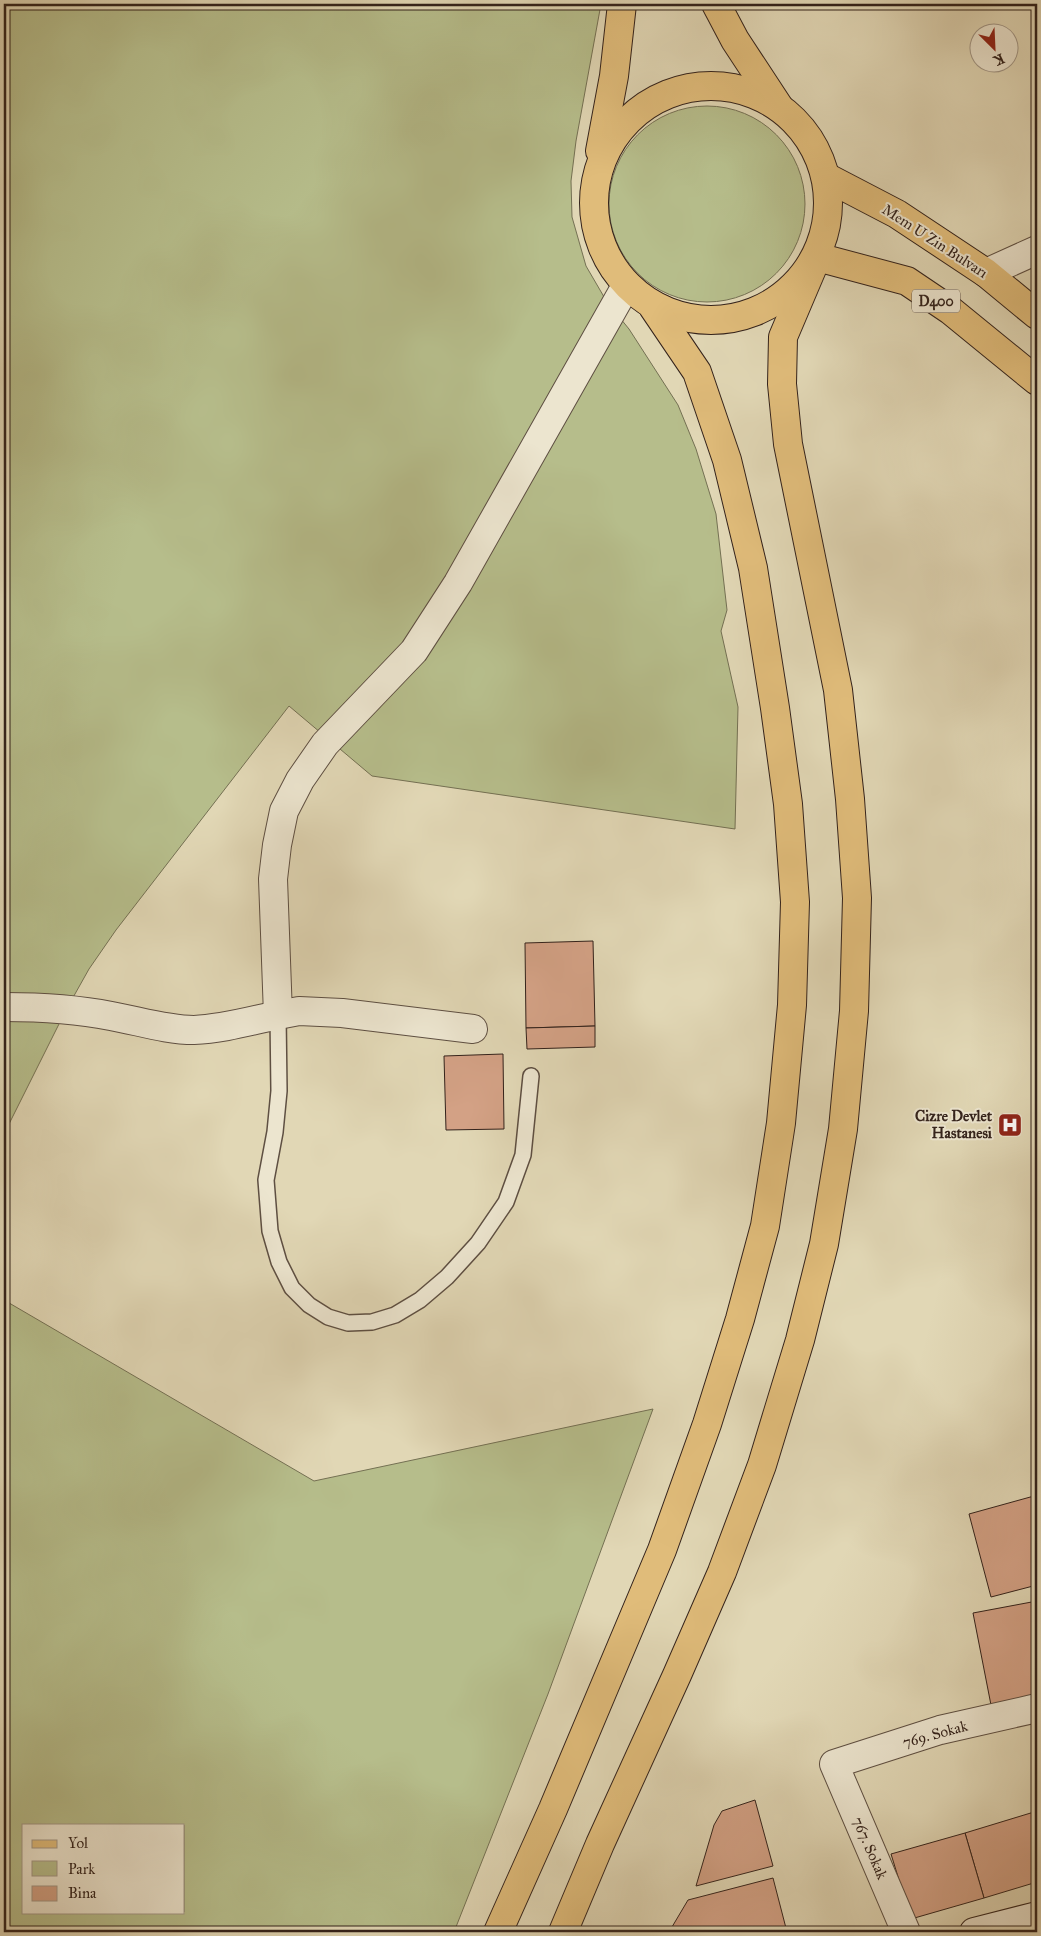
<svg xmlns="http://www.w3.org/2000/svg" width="1041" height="1936" viewBox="0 0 1041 1936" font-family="'IM FELL Great Primer',serif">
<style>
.green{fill:#b6bd8b;stroke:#747053;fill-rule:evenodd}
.building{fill:#d3a185;stroke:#33221b}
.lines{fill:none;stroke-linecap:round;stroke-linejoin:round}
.lane-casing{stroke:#5e4f42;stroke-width:18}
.street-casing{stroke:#5e4f42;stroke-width:30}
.secondary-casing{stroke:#33221b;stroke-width:30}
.primary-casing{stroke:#33221b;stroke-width:30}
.highway-casing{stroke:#33221b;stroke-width:30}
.lane{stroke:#ece5cf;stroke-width:15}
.street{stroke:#ece5cf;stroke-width:28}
.secondary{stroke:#ece5cf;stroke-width:28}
.primary{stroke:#e0bc7a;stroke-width:28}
.highway{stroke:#e0bc7a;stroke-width:28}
.labels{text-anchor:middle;stroke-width:4;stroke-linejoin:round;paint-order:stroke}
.shield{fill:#ece5cf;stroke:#6a5c51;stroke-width:1}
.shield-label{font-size:14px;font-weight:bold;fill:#33221b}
.street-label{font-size:15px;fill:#33221b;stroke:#ece5cf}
.poi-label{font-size:15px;font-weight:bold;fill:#33221b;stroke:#ece5cf;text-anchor:end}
</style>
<rect width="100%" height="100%" fill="#e1d7b5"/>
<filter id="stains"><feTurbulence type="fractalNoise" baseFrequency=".004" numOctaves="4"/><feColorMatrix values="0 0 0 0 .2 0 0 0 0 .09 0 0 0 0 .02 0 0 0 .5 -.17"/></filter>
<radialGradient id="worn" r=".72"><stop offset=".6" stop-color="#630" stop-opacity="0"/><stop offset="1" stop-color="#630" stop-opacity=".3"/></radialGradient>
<g class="green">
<polygon points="4,4 601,4 576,141 571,181 572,217 586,266 607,302 629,329 678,405 696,449 716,514 727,610 721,631 738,707 735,829 372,776 289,706 116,930 89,969 66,1010 4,1134"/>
<circle cx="707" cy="204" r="98"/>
<path d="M 4,1300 L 314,1481 L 653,1409 L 548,1694 L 454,1932 L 4,1932 ZM 24,1825 L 184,1825 L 184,1912 L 24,1912 Z"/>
</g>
<g class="building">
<polygon points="593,941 595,1026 526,1028 525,943"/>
<polygon points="595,1026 595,1047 527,1049 526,1028"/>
<polygon points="503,1054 504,1129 446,1130 444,1056"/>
<polygon points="1034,1496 1037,1509 1037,1585 991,1597 969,1514"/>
<polygon points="1037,1601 1037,1695 991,1705 973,1613"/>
<polygon points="755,1800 773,1866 696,1886 714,1825 722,1811"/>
<polygon points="1034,1812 1037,1824 1037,1882 984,1898 965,1833"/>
<polygon points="965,1833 984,1898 911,1919 891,1854"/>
<polygon points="773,1878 787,1932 669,1932 688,1900"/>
</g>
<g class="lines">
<defs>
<polyline id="lane" points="278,1015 279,1091 275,1132 266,1180 270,1231 279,1262 292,1288 309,1305 328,1317 348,1323 372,1322 395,1315 420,1300 447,1277 478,1243 506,1202 523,1155 531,1076"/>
<g id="street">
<polyline points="986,273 1037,250"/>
<path d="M 4,1007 C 39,1007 76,1009 111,1016 C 139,1021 166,1030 194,1030 C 222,1029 250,1021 278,1015"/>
<polyline points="473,1029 342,1013 299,1011 278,1015 273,879 277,845 284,811 300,780 325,744 414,651 458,583 626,286"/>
<polyline points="906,1932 834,1764 940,1730 1037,1708"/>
</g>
<polyline id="secondary" points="974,1932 1037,1916"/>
<g id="primary">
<polyline points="826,177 897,214 986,273 1037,315"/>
<polyline points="817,257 907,281 950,310 1037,381"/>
</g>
<g id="highway">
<polyline points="716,4 735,40 779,107"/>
<circle cx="711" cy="203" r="117"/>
<polyline points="600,151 614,76 622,4"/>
<polyline points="498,1932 553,1809 662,1550 707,1424 740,1319 765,1226 781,1123 792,1005 795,902 788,804 775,708 753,568 727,460 697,372 653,307"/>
<polyline points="563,1932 600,1844 677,1675 722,1572 762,1465 800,1340 824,1244 843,1129 854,1011 857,898 850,799 838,690 788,444 782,384 783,337 817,257"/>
</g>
</defs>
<use href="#lane" class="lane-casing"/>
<use href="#street" class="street-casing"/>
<use href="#secondary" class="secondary-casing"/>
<use href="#primary" class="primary-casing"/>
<use href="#highway" class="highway-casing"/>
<use href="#lane" class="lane"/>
<use href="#street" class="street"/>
<use href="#secondary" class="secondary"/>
<use href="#primary" class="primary"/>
<use href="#highway" class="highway"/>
</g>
<defs>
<symbol id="hospital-square" viewBox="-11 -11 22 22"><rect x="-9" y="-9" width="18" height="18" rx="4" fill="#8f2418" stroke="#ece5cf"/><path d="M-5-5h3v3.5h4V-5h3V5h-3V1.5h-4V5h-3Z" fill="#fff"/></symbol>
</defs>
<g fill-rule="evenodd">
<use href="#hospital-square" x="996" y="1111" width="28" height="28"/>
</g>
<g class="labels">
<rect class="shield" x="912" y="289.5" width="48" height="23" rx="4"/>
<g class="shield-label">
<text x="936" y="306">D400</text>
</g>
<g class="street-label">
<text transform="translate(935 241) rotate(33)" y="5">Mem U Zin Bulvarı</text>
<text transform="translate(935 1734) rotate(-15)" y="5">769. Sokak</text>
<text transform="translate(870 1848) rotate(67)" y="5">767. Sokak</text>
</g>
<g class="poi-label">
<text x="992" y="1121">Cizre Devlet<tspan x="992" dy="17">Hastanesi</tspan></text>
</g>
</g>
<rect width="1041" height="1936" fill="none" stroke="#e1d7b5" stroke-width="20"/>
<rect x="5" y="5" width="1031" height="1926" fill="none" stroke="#33221b" stroke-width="2.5"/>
<rect x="10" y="10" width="1021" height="1916" fill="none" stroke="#33221b"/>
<rect x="22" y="1824" width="162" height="90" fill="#ece5cf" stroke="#a29787"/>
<rect x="32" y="1840" width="25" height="8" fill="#e0bc7a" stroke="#a29787"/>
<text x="68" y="1848" font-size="15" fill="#33221b">Yol</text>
<rect x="32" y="1861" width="25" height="15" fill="#b6bd8b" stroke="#a29787"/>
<text x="68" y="1874" font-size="15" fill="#33221b">Park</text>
<rect x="32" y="1886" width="25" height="15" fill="#d3a185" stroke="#a29787"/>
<text x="68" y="1898" font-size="15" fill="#33221b">Bina</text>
<g transform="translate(994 48) rotate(156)"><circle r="24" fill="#ece5cf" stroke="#a29787"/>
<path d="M0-4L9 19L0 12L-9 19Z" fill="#8f2418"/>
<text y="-8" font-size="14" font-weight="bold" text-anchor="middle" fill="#33221b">K</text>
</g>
<rect width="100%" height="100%" filter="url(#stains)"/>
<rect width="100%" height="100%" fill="url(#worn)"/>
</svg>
